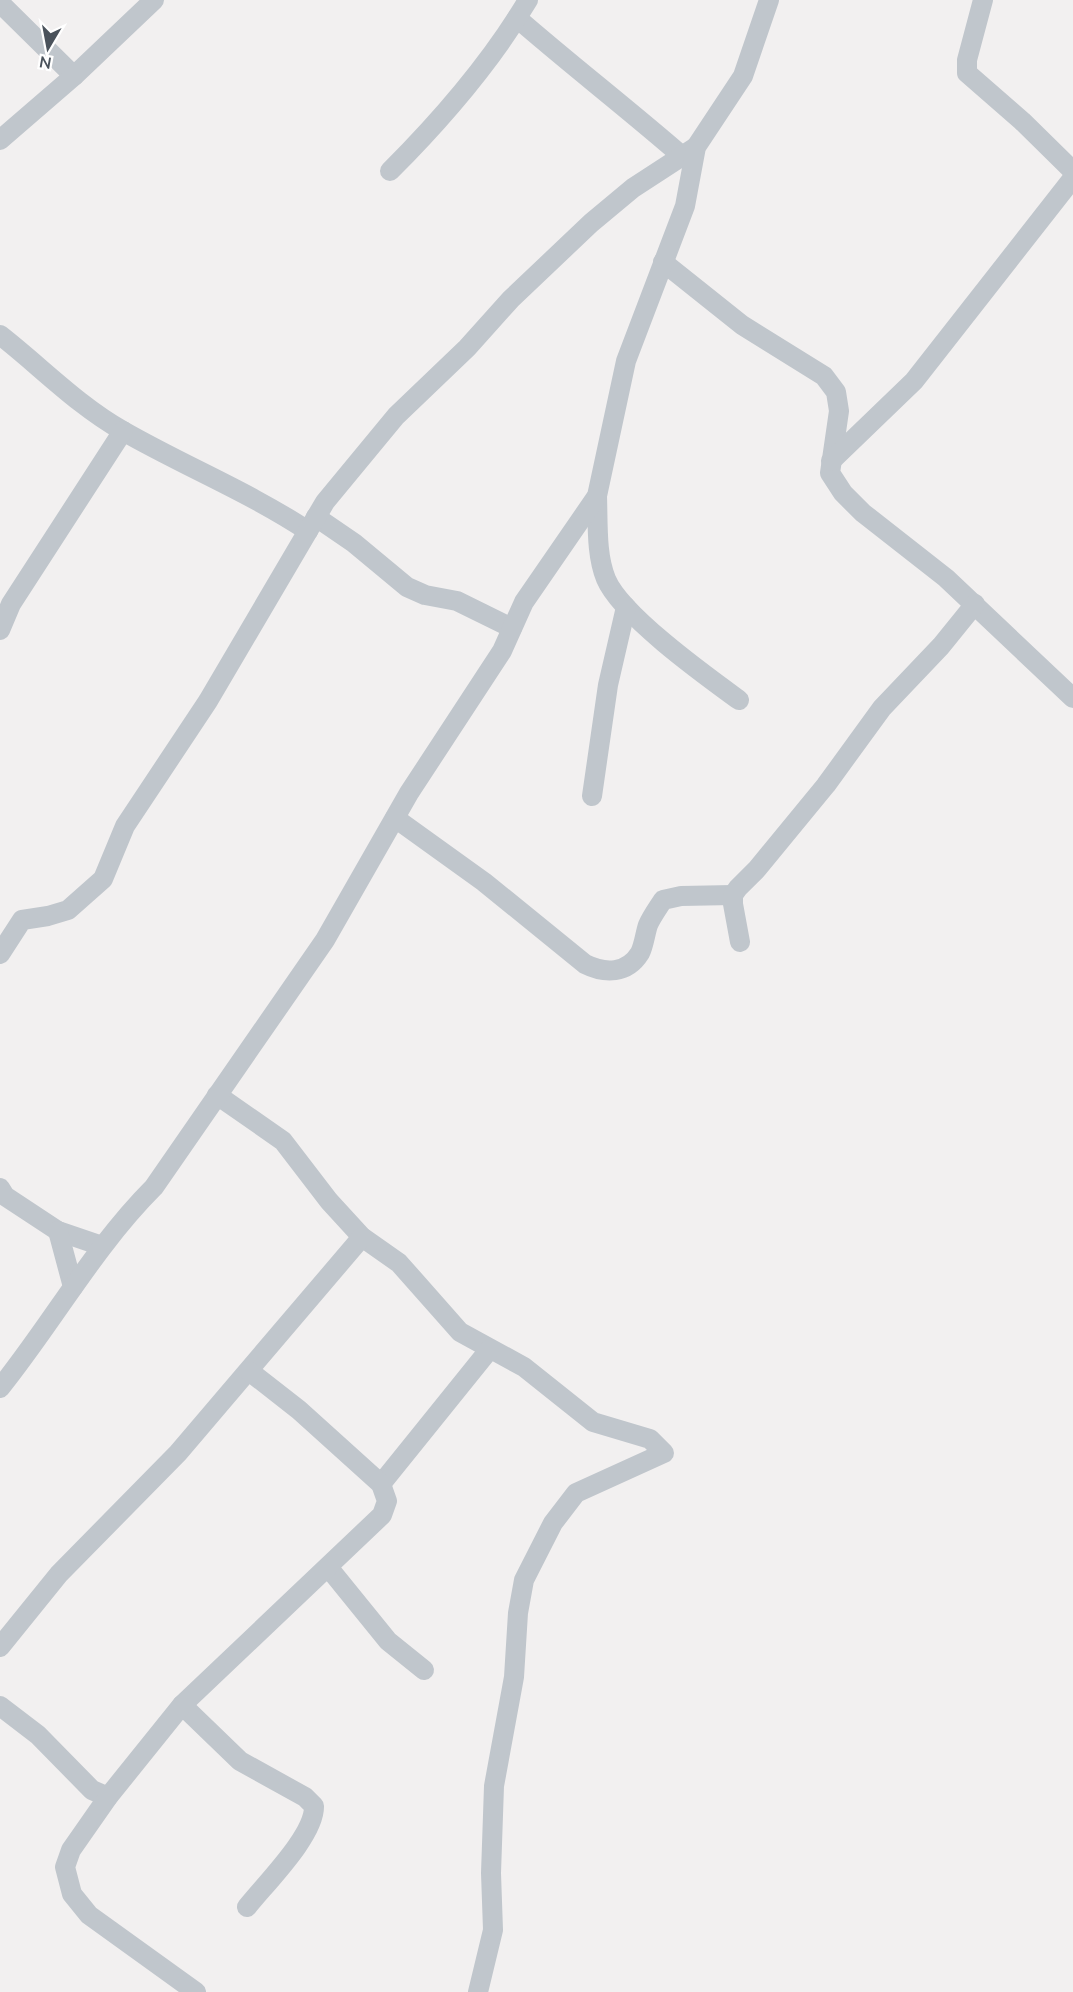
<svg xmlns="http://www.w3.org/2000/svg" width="1073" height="1992" viewBox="0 0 1073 1992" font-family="'Nunito Sans',sans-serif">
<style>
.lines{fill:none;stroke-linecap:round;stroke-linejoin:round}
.street{stroke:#c0c6cc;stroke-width:20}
</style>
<rect width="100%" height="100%" fill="#f2f0f0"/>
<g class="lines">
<g class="street">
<polyline points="983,0 967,60 967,73 1022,121 1073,171"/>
<polyline points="0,3 74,76"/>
<path d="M 517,18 C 571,65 628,109 682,156"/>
<polyline points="0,140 74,76 154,0"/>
<path d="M 390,171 C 442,119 490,64 528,0"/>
<polyline points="663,262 742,325 824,376 836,392 839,411 830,473 843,493 863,513 946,578 1073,698"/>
<path d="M 0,335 C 41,367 77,405 123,431 C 184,466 249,492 308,531"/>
<polyline points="831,461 914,381 1073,178"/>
<path d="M 597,496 C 598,523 596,555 606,579 C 621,615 706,676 739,700"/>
<polyline points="316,517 354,543 407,587 425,595 457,601 512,628"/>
<polyline points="0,630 11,604 123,431"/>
<polyline points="592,796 608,685 626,607"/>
<path d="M 395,818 L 484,882 L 585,964 C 605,974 627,974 640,953 C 644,945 645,934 648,925 C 652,916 658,908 663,900 L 681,896 L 733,895"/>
<polyline points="740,942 733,904 733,895 738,888 757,869 826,785 882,708 941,646 975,604"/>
<polyline points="0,954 22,920 48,916 68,910 103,879 125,826 208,701 325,502 396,416 467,348 511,299 591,223 633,188 696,147"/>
<polyline points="217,1095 283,1141 329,1201 362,1237 399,1263 460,1332 524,1367 593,1422 650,1439 664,1453 576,1493 553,1523 524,1580 518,1613 514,1677 494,1786 491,1873 493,1930 478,1992"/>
<polyline points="0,1188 5,1196 58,1231 102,1246"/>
<polyline points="58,1231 73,1287"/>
<path d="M 0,1388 C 53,1322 94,1247 154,1187 L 325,940 L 409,793 L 502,651 L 524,602 L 597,496 L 626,361 L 685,206 L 696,147 L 743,76 L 769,0"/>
<polyline points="381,1484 489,1350"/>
<polyline points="328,1567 388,1641 424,1670"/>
<polyline points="0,1647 59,1574 178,1453 362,1237"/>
<path d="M 182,1705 L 240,1761 L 305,1797 L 314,1806 C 315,1835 266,1883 247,1907"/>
<polyline points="0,1706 38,1735 92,1790 108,1797"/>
<polyline points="196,1992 89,1915 72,1894 65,1867 71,1850 108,1797 182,1705 382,1515 387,1501 381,1484 299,1410 249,1371"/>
</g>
</g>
<g transform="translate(48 48) rotate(190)" stroke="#ffffff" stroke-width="4.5" paint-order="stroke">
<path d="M0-4.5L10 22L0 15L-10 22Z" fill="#4a525b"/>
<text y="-9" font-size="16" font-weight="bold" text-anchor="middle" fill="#4a525b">N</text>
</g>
</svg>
